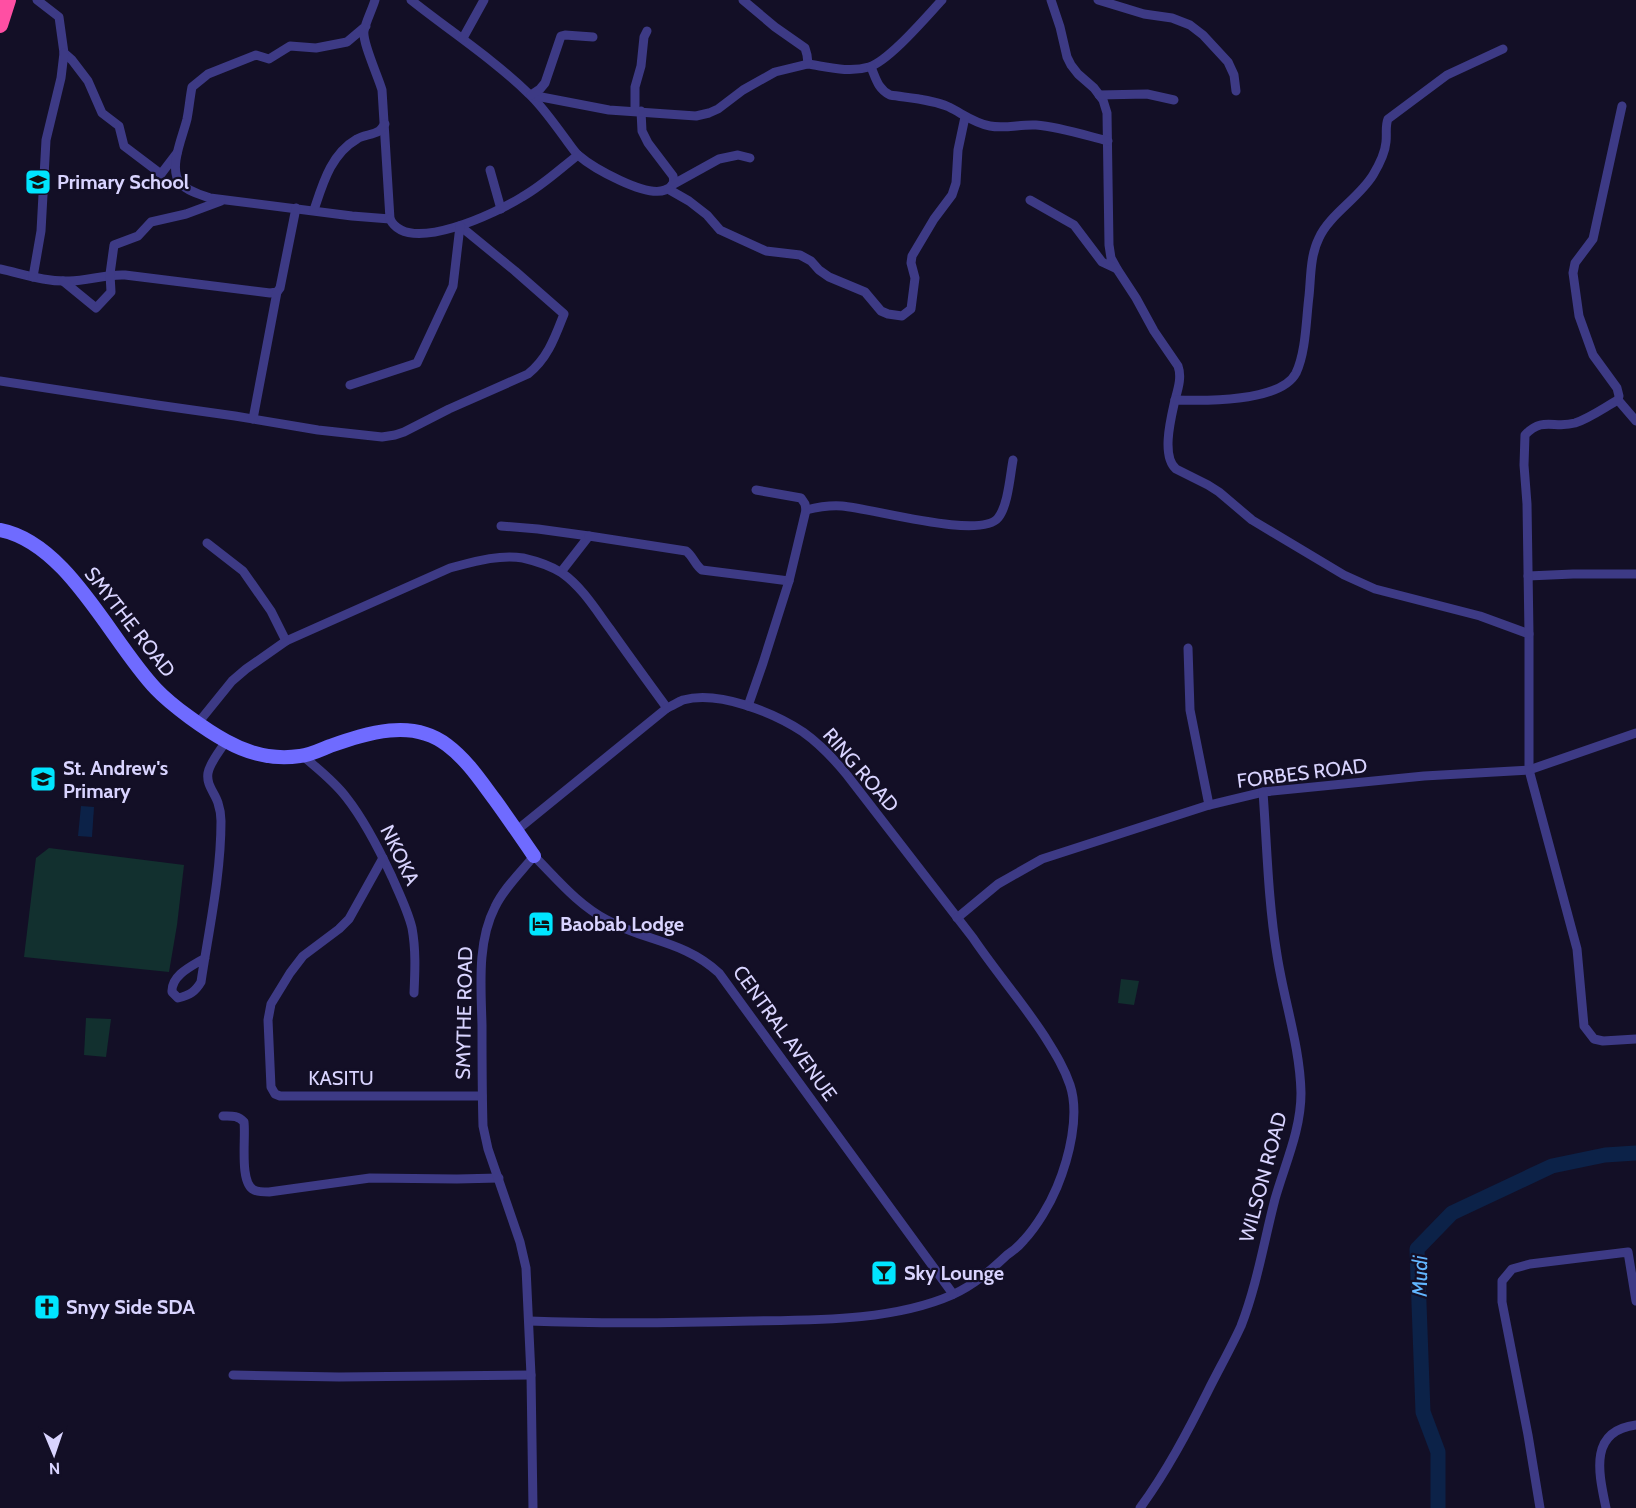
<svg xmlns="http://www.w3.org/2000/svg" width="1636" height="1508" viewBox="0 0 1636 1508" font-family="Cabin,sans-serif">
<style>
.green{fill:#12302f}
.water{fill:#0c2248}
.lines{fill:none;stroke-linecap:round;stroke-linejoin:round}
.river{stroke:#0c2248;stroke-width:15}
.street{stroke:#3d3a85;stroke-width:9}
.secondary{stroke:#6f6bff;stroke-width:14}
.highway{stroke:#ff4fa3;stroke-width:16}
.labels{text-anchor:middle;stroke-width:4.5;stroke-linejoin:round;paint-order:stroke}
.poi-label{font-size:20px;font-weight:bold;fill:#d9d4ff;stroke:#130f26;text-anchor:start}
.street-label{font-size:20px;fill:#d9d4ff;stroke:#130f26}
.water-label{font-size:21px;font-style:italic;fill:#62b6ff;stroke:#130f26}
</style>
<rect width="100%" height="100%" fill="#130f26"/>
<g class="green">
<polygon points="49,848 184,865 177,925 169,972 24,957 36,858"/>
<polygon points="1121,979 1139,981 1134,1005 1118,1003"/>
<polygon points="86,1018 111,1019 106,1057 84,1055"/>
</g>
<polygon class="water" points="81,806 94,807 92,837 78,836"/>
<g class="lines">
<polyline class="river" points="1438,1508 1438,1452 1423,1412 1417,1249 1452,1213 1552,1166 1605,1155 1636,1153"/>
<g class="street">
<polyline points="37,0 59,17 64,53 72,60 88,81 102,113 119,126 124,146 161,174 177,153"/>
<path d="M 411,0 C 450,31 493,59 529,94 C 543,107 555,125 567,141 C 570,145 574,151 578,155 C 593,168 646,198 665,190 C 672,187 675,183 673,176 L 648,143 L 642,131 L 641,111"/>
<path d="M 743,0 L 775,27 L 805,48 L 807,55 L 808,64 C 828,67 849,73 869,67 C 889,61 927,16 942,0"/>
<path d="M 1051,0 L 1060,27 L 1067,57 L 1071,65 L 1078,74 L 1094,88 L 1103,100 L 1107,113 L 1109,245 L 1111,258 L 1117,269 L 1136,298 L 1154,331 L 1178,366 C 1182,377 1178,389 1175,400"/>
<polyline points="1098,0 1144,14 1172,18 1190,25 1203,35 1228,62 1234,75 1236,91"/>
<path d="M 366,26 L 347,42 L 316,48 L 290,46 L 269,59 L 256,55 L 208,74 L 192,87 C 190,97 189,109 187,119 C 183,136 168,168 180,183 C 187,191 201,195 210,198 L 352,216 L 390,219 L 382,90 C 378,76 362,42 364,31 C 366,21 372,10 375,0"/>
<polyline points="463,38 484,0"/>
<path d="M 1503,49 L 1447,75 L 1388,119 C 1385,126 1387,134 1386,142 C 1385,154 1379,165 1373,175 C 1359,198 1329,215 1319,238 C 1310,256 1311,277 1309,296 C 1306,320 1306,352 1296,373 C 1281,402 1204,401 1175,400 C 1171,418 1161,456 1176,469 L 1208,485 L 1219,492 L 1252,520 L 1344,575 L 1375,589 L 1480,616 L 1529,634 L 1529,770 L 1577,949 L 1584,1026 L 1594,1039 L 1603,1041 L 1636,1039"/>
<path d="M 871,67 C 876,79 878,89 890,95 C 909,98 931,99 949,107 C 963,114 974,123 990,126 C 1005,129 1021,124 1036,125 C 1060,127 1084,135 1108,141"/>
<polyline points="531,95 609,110 696,116 709,113 718,109 743,90 775,72 808,64"/>
<polyline points="531,95 540,89 545,83 561,36 565,35 593,37"/>
<polyline points="1099,95 1147,94 1174,100"/>
<polyline points="635,111 635,87 641,66 644,37 647,31"/>
<polyline points="490,170 501,209"/>
<polyline points="672,185 719,159 738,155 750,158"/>
<polyline points="668,189 689,201 707,215 720,230 766,251 800,255 811,261 819,270 829,277 865,292 881,311 888,314 902,316 911,309 915,278 911,263 912,256 934,219 952,195 956,183 958,150 965,117"/>
<polyline points="1030,200 1074,225 1102,262 1117,269"/>
<path d="M 314,210 C 323,183 331,154 357,139 C 363,135 373,135 379,131 C 382,129 383,126 385,124"/>
<path d="M 390,219 C 408,256 498,212 522,197 C 542,186 560,169 578,155"/>
<path d="M 0,269 C 23,274 46,282 69,281 C 88,281 105,274 125,275 L 270,293 L 277,292 L 280,288 L 296,208"/>
<polyline points="33,277 41,231 46,140 61,78 64,53"/>
<polyline points="63,281 96,308 111,292 110,274 114,245 138,236 151,222 186,214 221,201"/>
<path d="M 0,381 L 157,405 L 235,416 L 318,430 L 382,437 L 395,435 L 404,432 L 449,409 L 528,374 C 548,358 555,337 564,314 L 515,271 L 460,226"/>
<polyline points="350,385 417,363 453,286 460,226"/>
<polyline points="1618,400 1636,421"/>
<polyline points="253,419 277,292"/>
<path d="M 806,510 C 818,507 829,505 842,506 C 871,508 980,540 998,518 C 1008,506 1010,476 1013,460"/>
<polyline points="501,526 538,529 589,536 561,572"/>
<path d="M 589,536 L 686,551 C 693,556 695,565 702,570 L 789,581"/>
<polyline points="207,543 243,571 271,611 286,641"/>
<polyline points="1528,576 1573,574 1636,574"/>
<path d="M 1529,634 L 1527,504 L 1524,465 L 1525,435 C 1543,416 1554,429 1575,423 C 1590,418 1605,407 1618,400 L 1619,396 L 1617,388 L 1593,355 L 1579,316 L 1573,273 L 1575,263 L 1593,239 L 1622,106"/>
<polyline points="1188,648 1190,710 1209,805"/>
<polyline points="748,706 763,663 789,581 806,510 805,504 801,498 756,490"/>
<path d="M 198,723 L 232,681 L 246,669 L 286,641 L 450,568 C 473,562 499,554 523,558 C 536,561 551,566 562,573 C 582,587 596,610 610,629 C 629,656 648,682 667,708"/>
<path d="M 303,756 C 318,769 334,781 346,797 C 365,821 379,849 392,877 C 399,893 408,911 412,928 C 416,950 415,971 414,993"/>
<path d="M 517,830 L 667,708 C 672,706 678,702 683,700 C 719,690 774,713 803,732 C 820,744 834,759 847,775 L 973,938 C 996,972 1023,1003 1045,1037 C 1055,1053 1064,1067 1070,1085 C 1080,1115 1069,1158 1057,1187 C 1050,1204 1037,1226 1024,1240 C 1019,1246 1013,1251 1007,1255 C 990,1271 974,1285 952,1295 C 893,1321 815,1320 751,1321 C 677,1323 603,1324 529,1321"/>
<polyline points="383,858 349,919 339,929 303,956 290,973 271,1004 268,1020 271,1087 275,1094 280,1096 482,1096"/>
<polyline points="957,918 998,884 1042,859 1209,805 1263,792 1424,776 1529,770 1636,733"/>
<path d="M 205,958 C 192,966 171,975 172,992 L 178,998 C 190,995 195,992 201,982 C 209,929 221,875 221,821 C 221,815 220,809 218,803 C 215,793 206,785 208,773 C 210,762 220,751 226,741"/>
<path d="M 223,1116 C 231,1116 238,1115 244,1122 C 246,1138 239,1183 254,1190 C 258,1192 264,1192 269,1192 L 370,1178 L 457,1179 L 499,1178"/>
<polyline points="233,1375 339,1377 531,1375"/>
<path d="M 533,1508 L 531,1375 L 526,1268 L 520,1242 L 488,1149 L 483,1126 C 482,1092 482,1059 482,1025 C 481,986 477,942 495,907 C 504,888 521,872 534,856 C 557,879 578,905 607,920 C 646,942 683,940 719,973 L 953,1294"/>
<path d="M 1140,1508 C 1167,1471 1188,1431 1208,1391 C 1219,1369 1231,1348 1241,1326 C 1257,1285 1264,1241 1275,1199 C 1285,1164 1301,1130 1301,1093 C 1300,1046 1284,1001 1277,955 C 1268,901 1267,846 1263,792"/>
<polyline points="1540,1508 1528,1435 1502,1302 1502,1281 1512,1269 1530,1264 1628,1252 1636,1301"/>
<path d="M 1606,1508 C 1599,1474 1588,1431 1636,1425"/>
</g>
<path class="secondary" d="M 0,530 C 68,543 111,642 156,689 C 172,706 206,730 226,741 C 249,754 273,760 300,756 C 310,755 320,750 330,746 C 368,733 412,718 447,745 C 467,760 480,780 495,800 C 508,818 521,837 534,856"/>
<polyline class="highway" points="0,25 8,0"/>
</g>
<defs>
<symbol id="school-square" viewBox="-11 -11 22 22"><rect x="-9" y="-9" width="18" height="18" rx="4" fill="#00e5ff" stroke="#130f26"/><path d="M0-5L7-2L0 1L-7-2ZM-4 1L0 2.5L4 1V4Q0 6-4 4Z" fill="#111"/></symbol>
<symbol id="hotel-square" viewBox="-11 -11 22 22"><rect x="-9" y="-9" width="18" height="18" rx="4" fill="#00e5ff" stroke="#130f26"/><path d="M-6-4.5h1.5V1H6V5H4.5V3h-9V5H-6ZM-4 0a1.8 1.8 0 1 1 3.6 0ZM.5 0V-2.5h3Q6-2.5 6 0Z" fill="#111"/></symbol>
<symbol id="bar-square" viewBox="-11 -11 22 22"><rect x="-9" y="-9" width="18" height="18" rx="4" fill="#00e5ff" stroke="#130f26"/><path d="M-6-5H6L.8 .8V4.5H3.5V6h-7V4.5H-.8V.8Z" fill="#111"/></symbol>
<symbol id="church-square" viewBox="-11 -11 22 22"><rect x="-9" y="-9" width="18" height="18" rx="4" fill="#00e5ff" stroke="#130f26"/><path d="M-1.2-6h2.4v3.5h3.3v2.4h-3.3V6h-2.4V-.1h-3.3v-2.4h3.3Z" fill="#111"/></symbol>
</defs>
<g fill-rule="evenodd">
<use href="#school-square" x="23" y="167" width="30" height="30"/>
<use href="#school-square" x="28" y="764" width="30" height="30"/>
<use href="#hotel-square" x="526" y="909" width="30" height="30"/>
<use href="#bar-square" x="869" y="1258" width="30" height="30"/>
<use href="#church-square" x="32" y="1292" width="30" height="30"/>
</g>
<g class="labels">
<g class="poi-label">
<text x="57" y="189">Primary School</text>
<text x="63" y="775">St. Andrew's<tspan x="63" dy="23">Primary</tspan></text>
<text x="560" y="931">Baobab Lodge</text>
<text x="904" y="1280">Sky Lounge</text>
<text x="66" y="1314">Snyy Side SDA</text>
</g>
<g class="street-label">
<text transform="translate(130 622) rotate(52)" y="7">SMYTHE ROAD</text>
<text transform="translate(861 770) rotate(49)" y="7">RING ROAD</text>
<text transform="translate(1302 773) rotate(-7)" y="7">FORBES ROAD</text>
<text transform="translate(400 855) rotate(64)" y="7">NKOKA</text>
<text transform="translate(464 1013) rotate(-89)" y="7">SMYTHE ROAD</text>
<text transform="translate(785 1033) rotate(54)" y="7">CENTRAL AVENUE</text>
<text x="341" y="1085">KASITU</text>
<text transform="translate(1263 1177) rotate(-75)" y="7">WILSON ROAD</text>
</g>
<g class="water-label">
<text transform="translate(1420 1276) rotate(-89)" y="7">Mudi</text>
</g>
</g>
<g transform="translate(54 1454) rotate(178)" stroke="#130f26" stroke-width="4.5" paint-order="stroke">
<path d="M0-4.5L10 22L0 15L-10 22Z" fill="#d9d4ff"/>
<text y="-9" font-size="16" font-weight="bold" text-anchor="middle" fill="#d9d4ff">N</text>
</g>
</svg>
